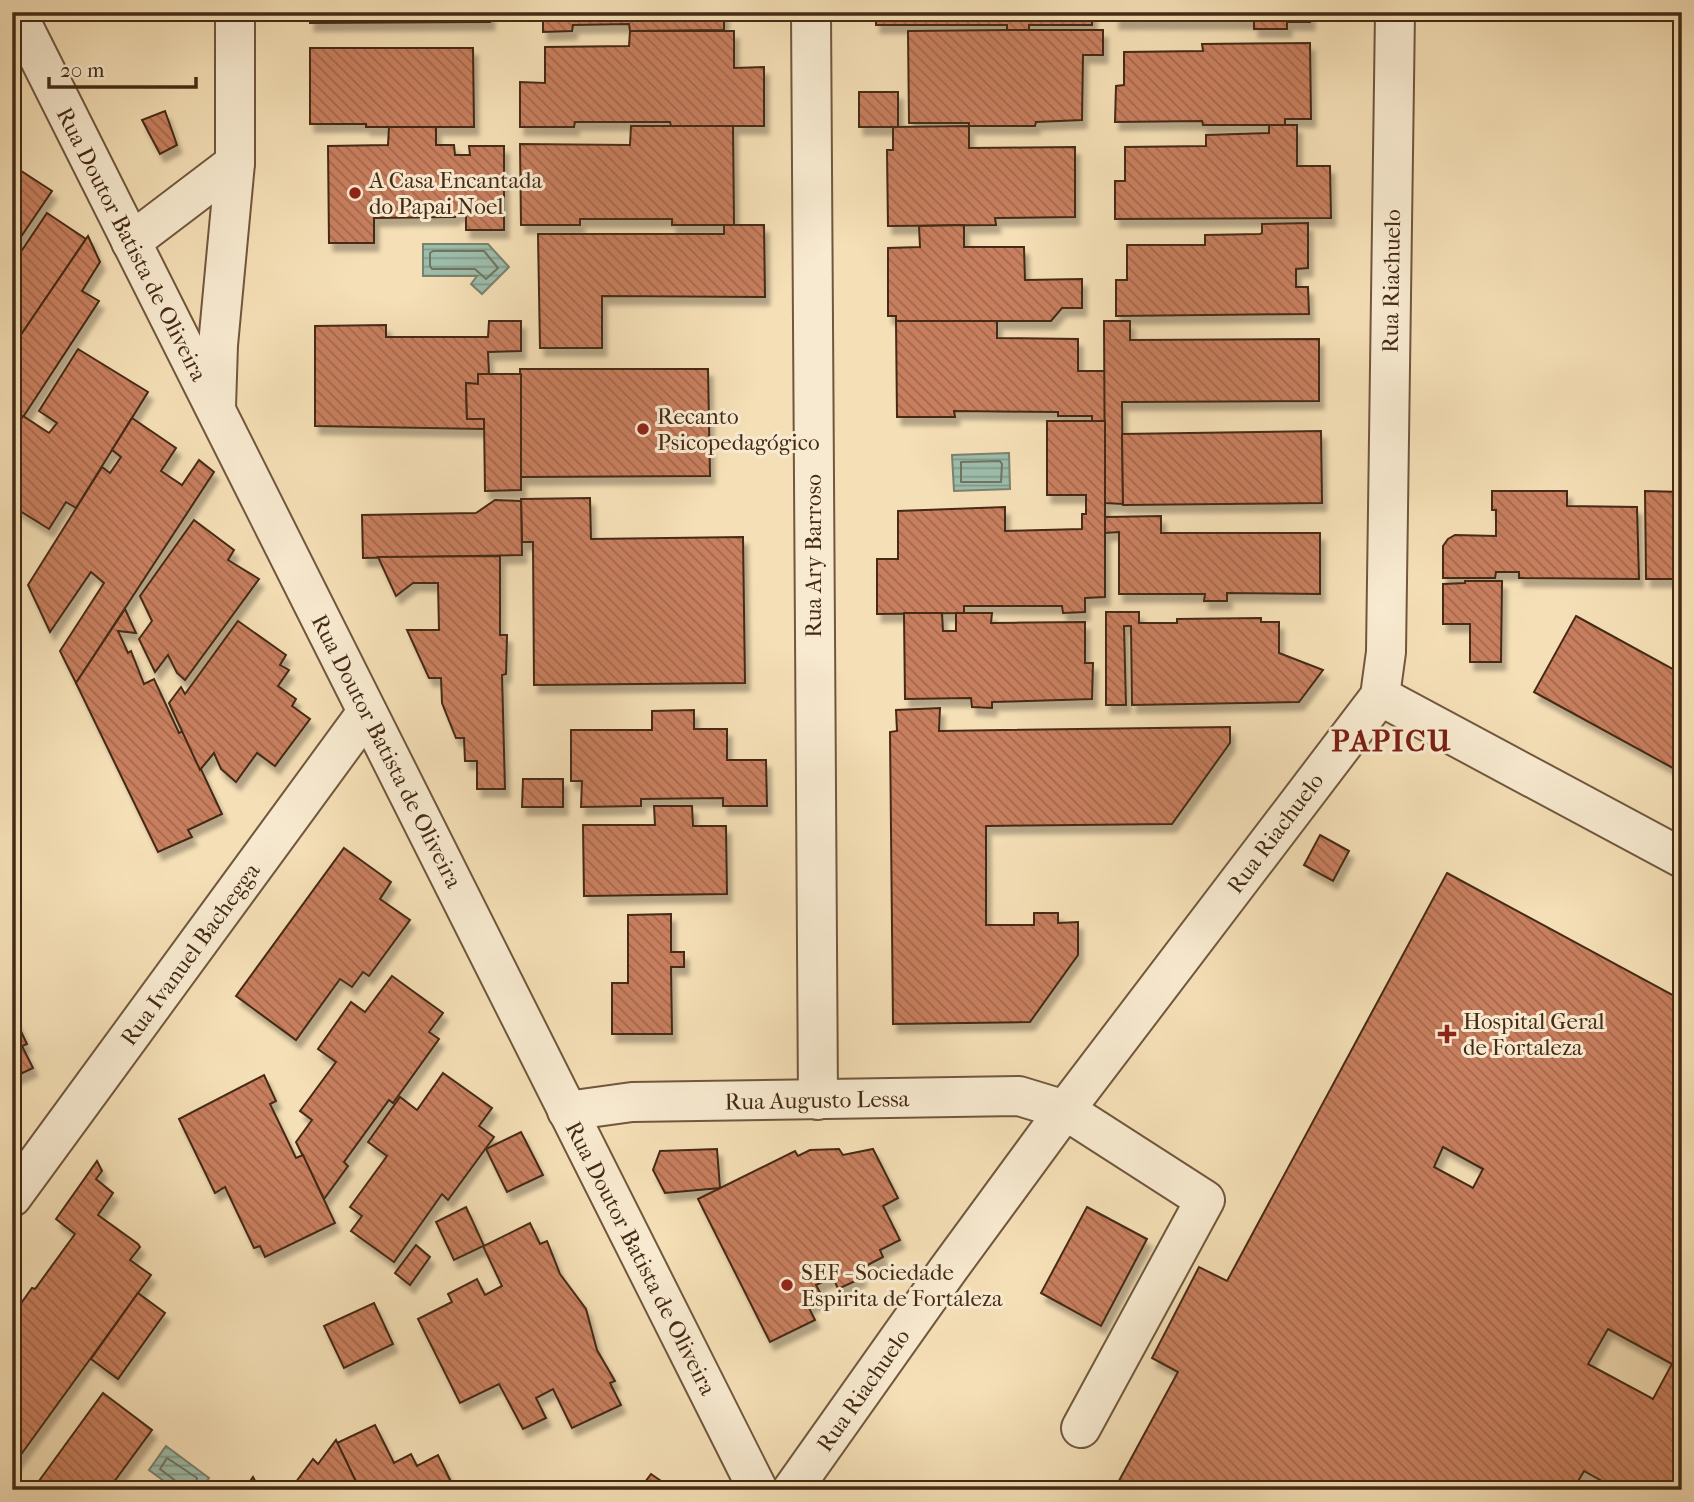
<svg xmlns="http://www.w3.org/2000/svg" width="1694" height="1502" viewBox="0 0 1694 1502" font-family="'IM FELL French Canon',serif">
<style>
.water{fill:url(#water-rules);stroke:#79826f;stroke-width:2}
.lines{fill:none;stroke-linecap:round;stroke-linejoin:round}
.shore{stroke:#707460;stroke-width:2}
.building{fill:url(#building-back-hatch);stroke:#442a15;stroke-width:2;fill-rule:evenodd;filter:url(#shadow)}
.minor-casing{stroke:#70573d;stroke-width:42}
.minor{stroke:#f8ead0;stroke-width:38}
.poi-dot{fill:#8f2418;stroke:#f8ead0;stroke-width:2.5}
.labels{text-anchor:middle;stroke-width:6;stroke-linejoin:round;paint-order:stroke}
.poi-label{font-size:23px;fill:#442a15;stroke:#f8ead0;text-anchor:start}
.street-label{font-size:23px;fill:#442a15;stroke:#f8ead0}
.district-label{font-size:30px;font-weight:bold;letter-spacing:2px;fill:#7a1f14;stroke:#f8ead0}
</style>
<defs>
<pattern id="water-rules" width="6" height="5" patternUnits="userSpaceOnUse" patternTransform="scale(1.75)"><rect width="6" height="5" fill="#9dbdab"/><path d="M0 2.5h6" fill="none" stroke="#829a8a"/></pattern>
<pattern id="building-back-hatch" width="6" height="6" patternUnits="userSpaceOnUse" patternTransform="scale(1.75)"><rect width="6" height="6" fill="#c87f5e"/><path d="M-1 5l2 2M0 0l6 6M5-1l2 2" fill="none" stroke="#a4684c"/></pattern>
<filter id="shadow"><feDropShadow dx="4.5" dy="8" stdDeviation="2" flood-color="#0004"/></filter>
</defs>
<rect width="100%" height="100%" fill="#f5dfb6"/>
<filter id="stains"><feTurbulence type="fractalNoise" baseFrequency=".00286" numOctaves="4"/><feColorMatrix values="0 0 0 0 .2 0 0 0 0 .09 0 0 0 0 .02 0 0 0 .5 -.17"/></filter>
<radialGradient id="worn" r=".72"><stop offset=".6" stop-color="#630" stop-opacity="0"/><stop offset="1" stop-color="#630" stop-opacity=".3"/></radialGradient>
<g class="water">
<polygon points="423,244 488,244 509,267 482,294 471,284 477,276 423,276"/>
<polygon points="1009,453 1010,489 954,491 952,455"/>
<polygon points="166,1446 209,1478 201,1490 171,1490 172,1487 149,1470"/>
</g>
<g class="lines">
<g class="shore">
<polygon points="433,251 484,251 498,268 486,279 475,269 432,269 430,266 430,253"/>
<polygon points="1000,461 1002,464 1001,482 961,482 961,462"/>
<polyline points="179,1490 177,1482 160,1469 167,1458 197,1478 195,1490"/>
</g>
</g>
<g class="building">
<polygon points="310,12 490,12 490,22 310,23"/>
<polygon points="543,12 724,12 724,30 630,31 629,24 573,25 572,31 543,32"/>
<polygon points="876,12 1092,12 1092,25 1029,25 1029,30 1007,30 1007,25 876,25"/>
<polygon points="1115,12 1310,12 1310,22 1287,22 1287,29 1254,29 1254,21 1115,21"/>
<polygon points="1009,30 1103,30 1103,55 1083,55 1082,120 1036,122 1035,126 969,126 969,123 909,123 908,31"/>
<polygon points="630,31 734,31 734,68 764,67 764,126 671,126 670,122 575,122 574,127 520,127 520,82 545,83 545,47 629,46"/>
<polygon points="1310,43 1311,119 1285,119 1285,125 1203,125 1202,121 1115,122 1116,86 1124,85 1124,52 1203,51 1202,44"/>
<polygon points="310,48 473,48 474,127 366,127 366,124 310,124"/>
<rect x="859" y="92" width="39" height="35"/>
<polygon points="165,111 177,145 160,154 142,120"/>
<polygon points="1269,125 1297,125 1297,166 1330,166 1331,218 1115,219 1115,181 1125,181 1125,147 1206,146 1206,135 1269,133"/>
<polygon points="631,126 733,126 734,225 672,225 672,219 580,219 580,225 521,225 520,144 630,145"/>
<polygon points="969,126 969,148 1075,147 1075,217 995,218 996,225 888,226 887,150 893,150 893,127"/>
<polygon points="389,127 436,127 436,145 454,145 455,155 470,155 469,146 504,146 504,230 466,230 466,213 456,214 455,217 374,218 374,243 329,243 328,146 388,145"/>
<polygon points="12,165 52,191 12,250"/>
<polygon points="47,213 86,239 12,348 12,265"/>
<polygon points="1308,223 1308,268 1296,269 1296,287 1308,287 1309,314 1116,316 1116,280 1127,280 1127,245 1205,245 1205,235 1260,234 1262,233 1262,224"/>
<polygon points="724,225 764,225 765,297 602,296 602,348 540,348 538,234 724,234"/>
<polygon points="964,225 964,247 1024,247 1025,280 1082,279 1082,308 1062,308 1051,321 896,321 896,316 888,316 888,248 920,247 919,226"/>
<polygon points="88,236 100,262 82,291 99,301 12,434 12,348"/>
<polygon points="489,321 521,321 521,351 488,352 489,374 478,374 478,384 466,383 467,419 484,419 484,429 315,426 315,326 386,325 386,337 488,337"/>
<polygon points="896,321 997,321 997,338 1078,339 1078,371 1105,371 1105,421 1092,421 1092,416 1058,416 1058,412 954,411 955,417 897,417"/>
<polygon points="1104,321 1130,321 1130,340 1319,339 1319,401 1122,402 1123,504 1105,503"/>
<polygon points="78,349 148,392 76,508 66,502 49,529 12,506 12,434 23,416 49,433 57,423 39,411"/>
<polygon points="520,369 708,369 710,476 521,477"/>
<polygon points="478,374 521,374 521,490 485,491 484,419 467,419 466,383 478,384"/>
<polygon points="132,418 176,448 161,471 182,485 199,460 214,472 76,683 60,651 104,583 91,572 50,632 28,585 102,467 110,473 121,457 112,450"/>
<polygon points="1047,421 1105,421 1105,597 1085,598 1085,612 1063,613 1062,606 964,606 964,613 877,614 877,559 898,559 898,511 1005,507 1005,531 1082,529 1082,514 1086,514 1086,495 1047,495"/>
<polygon points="1321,431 1322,503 1123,505 1122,434"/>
<polygon points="1492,491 1567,491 1567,506 1637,507 1639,579 1519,578 1519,572 1496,572 1495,578 1443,578 1443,546 1448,539 1455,535 1496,536 1496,510 1492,510"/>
<polygon points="1645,491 1682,492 1682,579 1646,579"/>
<polygon points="590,498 591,539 743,537 745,683 534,685 533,542 522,542 521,499"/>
<polygon points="495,500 521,501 522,555 363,558 362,515 476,513"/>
<polygon points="1161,516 1161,533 1320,533 1320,594 1227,593 1227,601 1204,601 1205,594 1119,594 1119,532 1105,533 1105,517"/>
<polygon points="194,520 234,550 228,560 259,579 185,680 177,673 168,655 155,672 139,639 152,621 140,596"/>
<polygon points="500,556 500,635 507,635 506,674 502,675 505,789 477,789 477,761 465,761 464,738 456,738 442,703 441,678 429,678 407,630 439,630 438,583 413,583 396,596 378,557"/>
<polygon points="1465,581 1502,581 1501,662 1470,662 1470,624 1443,624 1443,584 1465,583"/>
<polygon points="125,609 136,633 118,631 128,653 131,651 144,684 154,679 179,733 183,731 222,814 188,830 192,837 158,852 76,683"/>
<polygon points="1106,612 1139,612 1139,623 1177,623 1177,619 1261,618 1261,622 1279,622 1279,653 1323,670 1299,702 1132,705 1131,626 1124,626 1126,705 1106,705"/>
<polygon points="904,613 942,613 943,631 956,631 956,613 992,613 991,623 1085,622 1085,663 1093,663 1092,699 992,702 992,708 972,707 971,698 905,699"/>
<polygon points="1576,616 1682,674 1682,773 1534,692"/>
<polygon points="238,621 286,655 280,665 289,670 278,686 296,699 292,706 310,719 275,766 257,753 236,782 221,769 214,753 200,770 169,703 181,687 185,694"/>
<polygon points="940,708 939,731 1230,727 1230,743 1172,824 986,826 986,925 1034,925 1034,913 1058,913 1058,923 1078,922 1078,955 1030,1022 893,1024 890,732 897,731 896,710"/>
<polygon points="694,710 694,729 727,729 727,760 766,760 767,806 723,806 723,798 641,799 641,806 581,807 582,781 571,781 571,730 652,730 652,711"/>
<polygon points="523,779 563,779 563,807 522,807"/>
<polygon points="654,806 692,806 693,826 726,826 727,894 584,896 583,825 655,825"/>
<polygon points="1320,835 1349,851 1333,881 1304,865"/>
<polygon points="344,848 391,882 380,899 410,920 369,976 363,972 352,987 340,979 296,1040 236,996"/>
<path d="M 1447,873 L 1682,1000 L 1682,1490 L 1618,1490 L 1584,1471 L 1576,1485 L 1583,1490 L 1114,1490 L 1178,1372 L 1152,1358 L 1199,1267 L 1227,1281 ZM 1443,1147 L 1483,1169 L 1473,1188 L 1434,1167 ZM 1608,1329 L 1672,1364 L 1653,1399 L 1588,1364 Z"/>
<polygon points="671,914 671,952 684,952 684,967 671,967 672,1034 612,1034 612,983 628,983 628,915"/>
<polygon points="392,976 443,1013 429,1032 439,1039 393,1103 389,1100 344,1162 348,1166 324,1199 296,1142 312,1120 300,1111 336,1062 318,1049 351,1002 365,1012"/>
<polygon points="15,1019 27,1044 22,1046 33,1068 12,1078 12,1021"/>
<polygon points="443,1073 492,1108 479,1126 494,1137 448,1200 442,1194 394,1262 351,1231 362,1216 350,1207 387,1156 368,1142 400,1097 417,1110"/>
<polygon points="264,1075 276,1101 270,1104 296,1158 303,1155 335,1223 265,1257 260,1246 254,1248 225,1187 215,1193 179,1119"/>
<polygon points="521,1132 543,1175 507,1192 486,1149"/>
<polygon points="717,1149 720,1188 665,1193 653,1170 660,1151"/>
<polygon points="839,1149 843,1155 873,1149 898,1198 883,1206 900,1240 880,1250 883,1257 858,1270 862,1278 838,1289 833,1277 816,1285 823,1298 808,1306 815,1320 770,1342 698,1199 795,1151 798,1156 810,1150"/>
<polygon points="97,1161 102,1171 96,1179 113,1193 98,1215 138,1244 140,1247 130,1260 151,1275 12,1467 12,1316 32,1288 35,1289 75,1234 56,1219"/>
<polygon points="466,1207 484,1246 530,1223 540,1244 547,1241 560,1274 586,1309 597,1350 615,1381 610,1383 621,1405 572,1428 553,1389 536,1398 546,1418 523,1429 499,1384 460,1403 418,1319 452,1302 448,1294 477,1279 485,1295 502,1286 483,1246 454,1260 436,1222"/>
<polygon points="1087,1207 1147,1239 1101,1326 1041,1293"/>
<polygon points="416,1245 430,1257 410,1285 395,1273"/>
<polygon points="138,1293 165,1313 118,1379 91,1359"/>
<polygon points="374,1303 393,1344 344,1368 324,1326"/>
<polygon points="103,1393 152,1430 108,1490 42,1490 36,1485"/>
<polygon points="375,1425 394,1463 411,1454 417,1466 438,1455 454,1488 451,1490 360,1490 337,1443"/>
<polygon points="336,1440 360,1490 290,1490 313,1459 318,1464"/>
<polygon points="651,1474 674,1490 639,1490"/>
<polygon points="253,1477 260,1490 244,1490"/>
</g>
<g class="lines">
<defs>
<g id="minor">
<polyline points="16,12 758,1490"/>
<polyline points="811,12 818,1100"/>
<polyline points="131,242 235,163"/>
<polyline points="216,407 218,345 235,163 235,12"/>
<polyline points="1380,696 1682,858"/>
<polyline points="567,1111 632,1102 1019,1096 1065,1110 1205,1200 1081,1428"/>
<polyline points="12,1197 367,712"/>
<polyline points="792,1490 947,1271 1065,1110 1380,696 1386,652 1395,12"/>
</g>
</defs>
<use href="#minor" class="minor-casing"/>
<use href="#minor" class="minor"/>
</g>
<g class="poi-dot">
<circle cx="355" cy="193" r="7"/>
<circle cx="643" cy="429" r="7"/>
<path d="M1443.5 1023.5h7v7h7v7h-7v7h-7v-7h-7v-7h7z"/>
<circle cx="787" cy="1285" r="7"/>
</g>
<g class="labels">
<g class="poi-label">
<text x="369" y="188">A Casa Encantada<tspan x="369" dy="26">do Papai Noel</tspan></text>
<text x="657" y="424">Recanto<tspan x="657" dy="26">Psicopedagógico</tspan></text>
<text x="1463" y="1029">Hospital Geral<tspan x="1463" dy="26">de Fortaleza</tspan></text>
<text x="801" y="1280">SEF - Sociedade<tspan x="801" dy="26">Espirita de Fortaleza</tspan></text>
</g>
<g class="street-label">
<text transform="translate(132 244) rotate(63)" y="8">Rua Doutor Batista de Oliveira</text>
<text transform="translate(1391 281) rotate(-89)" y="8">Rua Riachuelo</text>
<text transform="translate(813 556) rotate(-90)" y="8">Rua Ary Barroso</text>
<text transform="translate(387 751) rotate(63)" y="8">Rua Doutor Batista de Oliveira</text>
<text transform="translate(1275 833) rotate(-53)" y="8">Rua Riachuelo</text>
<text transform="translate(190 954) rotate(-54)" y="8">Rua Ivanuel Bachegga</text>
<text transform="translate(817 1100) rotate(-1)" y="8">Rua Augusto Lessa</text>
<text transform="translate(641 1258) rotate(63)" y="8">Rua Doutor Batista de Oliveira</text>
<text transform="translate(863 1390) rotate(-55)" y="8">Rua Riachuelo</text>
</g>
<g class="district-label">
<text x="1392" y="751">PAPICU</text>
</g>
</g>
<rect width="1694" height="1502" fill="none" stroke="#f5dfb6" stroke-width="42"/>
<rect x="14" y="14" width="1666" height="1474" fill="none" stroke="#442a15" stroke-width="3.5"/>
<rect x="21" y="21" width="1652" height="1460" fill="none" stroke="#442a15" stroke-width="2"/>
<path d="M49 77v10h147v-10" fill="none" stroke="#442a15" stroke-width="3.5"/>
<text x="60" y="77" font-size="21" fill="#442a15" stroke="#f8ead0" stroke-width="5" paint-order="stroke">20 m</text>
<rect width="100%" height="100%" filter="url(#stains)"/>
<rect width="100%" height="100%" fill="url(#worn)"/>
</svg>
